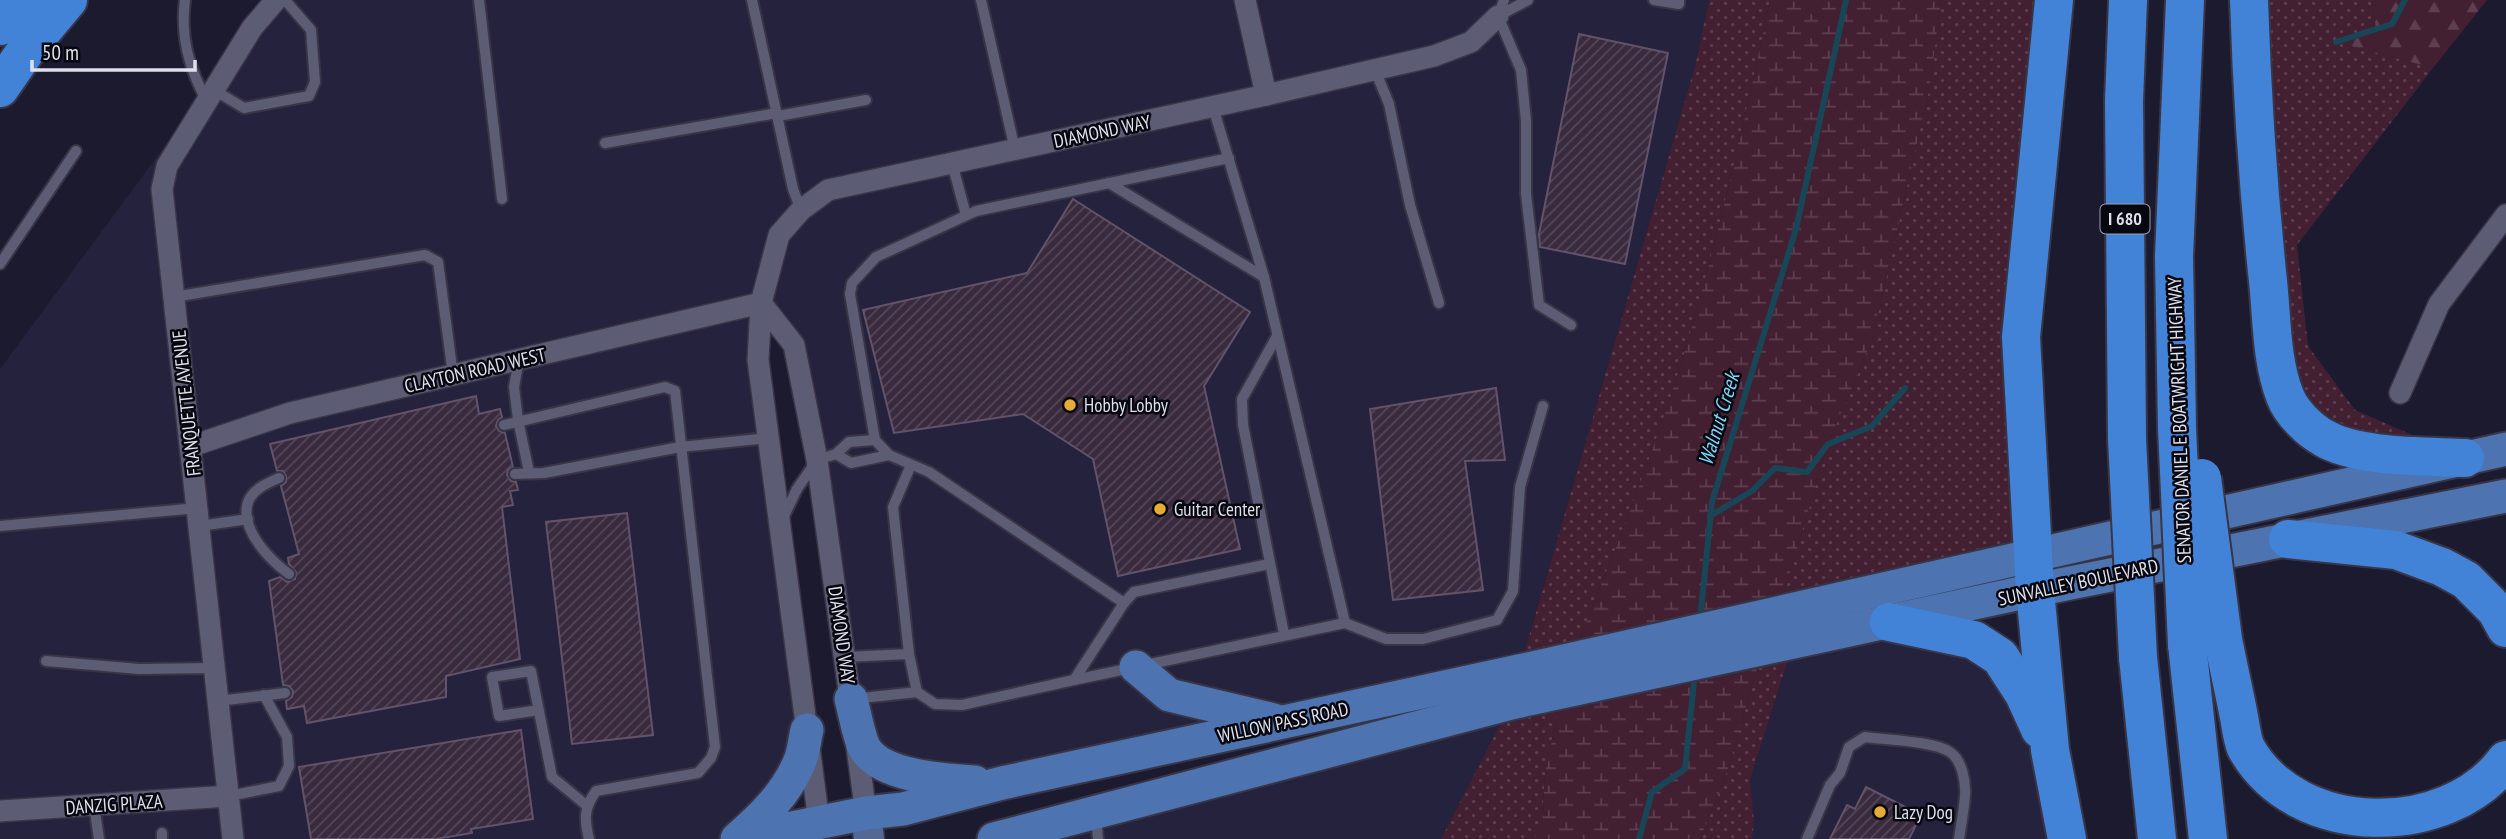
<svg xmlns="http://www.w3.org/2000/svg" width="2506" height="839" viewBox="0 0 2506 839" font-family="'PT Sans Narrow',sans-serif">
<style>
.built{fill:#25223d}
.grass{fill:url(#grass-dots)}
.forest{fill:url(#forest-firs)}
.wetland{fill:url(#wetland-marsh)}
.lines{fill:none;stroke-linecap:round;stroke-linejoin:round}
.stream{stroke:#194656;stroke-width:6}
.building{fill:url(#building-hatch);stroke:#635369;stroke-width:2}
.service-casing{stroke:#373546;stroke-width:14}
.minor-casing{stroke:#373546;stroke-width:24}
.secondary-casing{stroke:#373546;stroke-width:33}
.primary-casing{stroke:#373546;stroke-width:37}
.motorway-casing{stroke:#373546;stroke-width:42}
.service{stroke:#5d5c75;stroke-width:10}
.minor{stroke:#5d5c75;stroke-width:21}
.secondary{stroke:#556893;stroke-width:30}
.primary{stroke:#4d73b0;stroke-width:33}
.motorway{stroke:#4283d8;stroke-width:38}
.motorway-bridge-casing{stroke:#373546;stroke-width:42;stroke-linecap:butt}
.motorway-bridge{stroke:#4283d8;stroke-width:38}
.poi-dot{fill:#e7ac36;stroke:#07070f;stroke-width:2.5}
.labels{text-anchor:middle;stroke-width:5;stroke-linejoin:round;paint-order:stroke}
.shield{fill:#07070f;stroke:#9e9eab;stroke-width:2}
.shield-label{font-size:18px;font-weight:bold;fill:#dfdfee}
.street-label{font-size:19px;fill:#dfdfee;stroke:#07070f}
.poi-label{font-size:19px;fill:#dfdfee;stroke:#07070f;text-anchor:start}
.water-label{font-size:21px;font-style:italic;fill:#7bd4f6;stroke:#07070f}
</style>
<defs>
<pattern id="grass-dots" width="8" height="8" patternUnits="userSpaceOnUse" patternTransform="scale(1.75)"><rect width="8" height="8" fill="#431f32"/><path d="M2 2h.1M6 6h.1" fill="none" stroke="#5e3f50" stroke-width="1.8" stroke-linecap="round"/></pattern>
<pattern id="forest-firs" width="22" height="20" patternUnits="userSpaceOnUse" patternTransform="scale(1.75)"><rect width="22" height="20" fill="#431f32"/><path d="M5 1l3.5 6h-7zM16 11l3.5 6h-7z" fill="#5e3f50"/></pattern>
<pattern id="wetland-marsh" width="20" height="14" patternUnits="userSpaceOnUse" patternTransform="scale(1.75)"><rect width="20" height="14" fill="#431f32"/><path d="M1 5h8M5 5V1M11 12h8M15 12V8" fill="none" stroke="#5e3f50"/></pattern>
<pattern id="building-hatch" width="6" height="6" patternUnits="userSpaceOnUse" patternTransform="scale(1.75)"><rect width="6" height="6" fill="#392a3e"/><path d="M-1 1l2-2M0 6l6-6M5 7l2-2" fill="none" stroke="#55485a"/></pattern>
</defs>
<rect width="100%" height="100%" fill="#1c1a2f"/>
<g class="built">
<polygon points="276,0 1709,0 1695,66 1519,671 1002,783 865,748 794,346 761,304 807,730 737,839 0,839 0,369 252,28"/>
<polygon points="1889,622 2000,657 2067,839 1749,839 1750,780 1794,641"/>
<polygon points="1511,703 1441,839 994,839"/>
</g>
<g class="grass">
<path d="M 1709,0 L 1770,0 C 1747,111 1722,222 1691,330 C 1659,442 1615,551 1571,659 L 1519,671 L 1695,66 Z"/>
<polygon points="1941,0 2054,0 2024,294 2033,555 1778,613 1828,444 1872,340 1930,86"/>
<polygon points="2249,0 2372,0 2376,29 2337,42 2433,68 2297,245 2308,346 2355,410 2465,458 2300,418"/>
<polygon points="1794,641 1750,780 1754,822 1752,839 1700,839 1728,769 1763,648"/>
<polygon points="1562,692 1545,774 1542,826 1534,839 1441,839 1511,703"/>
</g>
<polygon class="forest" points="2372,0 2487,0 2433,68 2336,42 2376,29"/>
<g class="wetland">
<path d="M 1770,0 L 1941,0 L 1930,86 L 1872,340 L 1828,444 L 1778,613 L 1571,659 C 1615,551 1659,442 1691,330 C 1722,222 1747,111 1770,0 Z"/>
<polygon points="1763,648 1728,769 1700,839 1534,839 1542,826 1545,774 1562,692"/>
</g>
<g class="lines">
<g class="stream">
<polyline points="2336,42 2392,24 2405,0"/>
<polyline points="1710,516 1752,491 1775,468 1807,472 1828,444 1872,426 1905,388"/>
<polyline points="1700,620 1712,502 1796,229 1846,0"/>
<polyline points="1639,839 1652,792 1685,769 1695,672"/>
</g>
</g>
<g class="building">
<polygon points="1579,34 1668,53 1625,264 1540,247 1539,234"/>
<polygon points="1073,199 1250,312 1204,386 1240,549 1118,576 1093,459 1023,414 894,433 863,310 1027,273"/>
<polygon points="1496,388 1505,460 1465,461 1483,590 1393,600 1370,409"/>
<polygon points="476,396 479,414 500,409 502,417 498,420 496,426 499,431 505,433 513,467 508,470 507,475 511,481 516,482 518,490 510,491 513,505 502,507 520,659 446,676 446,697 307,723 304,706 287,709 286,701 292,697 293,691 289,686 283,685 269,581 280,577 287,582 295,579 296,572 289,564 288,558 299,554 281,486 286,482 286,476 283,471 277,471 270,444"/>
<polygon points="627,513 653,735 572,744 546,522"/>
<polygon points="521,730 533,819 471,829 472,833 436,839 311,839 299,767"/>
<polygon points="1866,787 1921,815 1909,839 1830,839 1847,805 1855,809"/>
</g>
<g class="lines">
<defs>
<g id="service">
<path d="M 185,0 C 180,37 189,69 207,101"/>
<polyline points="479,0 502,199"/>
<polyline points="752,0 793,189 801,210"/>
<polyline points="981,0 1015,150"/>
<polyline points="1504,0 1498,16 1528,0"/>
<polyline points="1654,0 1679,4 1679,0"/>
<polyline points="1498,16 1521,70 1526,121 1526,194 1539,305 1571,325"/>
<polyline points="1375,70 1389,104 1410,205 1439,303"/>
<polyline points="214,90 244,108 309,96 315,82 311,30 285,0"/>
<polyline points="1213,107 1264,277 1345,623"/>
<polyline points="778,116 866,100"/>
<polyline points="605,143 777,113"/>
<polyline points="952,163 966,215"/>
<polyline points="1109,183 1264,277"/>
<polyline points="0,264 76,151"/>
<polyline points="174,297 425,255 438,262 453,375"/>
<polyline points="1277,336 1242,399 1243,425 1284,634"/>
<polyline points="519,359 514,387 518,420 529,472"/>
<path d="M 504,425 L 665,387 L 675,391 L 715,747 L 711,758 L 698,773 L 596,791 C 584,808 584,819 589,839"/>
<polyline points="836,454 851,463 889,455"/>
<polyline points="911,465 893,507 895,526 909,654 917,692 935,704 962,705 1074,680 1124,603 1134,592 1269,564"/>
<polyline points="515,474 544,473 680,447 768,438"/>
<path d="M 279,478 C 267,483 249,491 247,506 C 242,532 271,561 289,574"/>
<polyline points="783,518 797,489 817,460 836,454 849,442 875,440"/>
<polyline points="0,526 198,508"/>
<polyline points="200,526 248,519"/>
<polyline points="1124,603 929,472 889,455 875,440 850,294 852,283 876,257 976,211 1229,158"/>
<polyline points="845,657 909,654"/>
<polyline points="46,661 139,669 215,668"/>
<polyline points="1074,680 1345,623 1386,639 1423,639 1497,620 1513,591 1520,487 1543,406"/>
<polyline points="853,699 917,692"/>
<polyline points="218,701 285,693"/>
<polyline points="539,710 499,716 492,677 531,671 552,777 586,805"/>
<polyline points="229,796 279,786 289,766 287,737 264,695"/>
<polyline points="94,805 99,839"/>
<polyline points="1096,815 1098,839"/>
<polyline points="162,833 162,839"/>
<path d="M 1807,839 L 1830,785 L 1840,773 L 1849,747 L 1865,737 C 1886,740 1934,741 1950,752 C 1962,760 1966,782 1965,796 C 1964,810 1961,825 1959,839"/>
</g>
<g id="minor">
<polyline points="1245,0 1266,95"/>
<polyline points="761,303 794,345 817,460 866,813"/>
<polyline points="2400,393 2439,304 2506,215"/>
<polyline points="192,446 290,413 761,303"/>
<polyline points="0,811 229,796"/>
<polyline points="819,822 758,360 761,303 779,235 801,210 828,190 1266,95 1434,56 1471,42 1498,16"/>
<polyline points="233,839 162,189 167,166 252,28 276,0"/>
</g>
<polyline id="secondary" points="866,813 869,839"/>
<g id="primary">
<polyline points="1136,667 1169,695 1274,720"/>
<path d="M 851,699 C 855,714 858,733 864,747 C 880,777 945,780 975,782"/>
<path d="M 737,839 C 762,817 786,794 799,763 C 804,753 804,741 807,730"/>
<polyline points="738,839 866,813 903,809 1002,783 1519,671 2506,449"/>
<polyline points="994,839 1511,703 2035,590 2506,496"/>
</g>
<g id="motorway">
<polyline points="2054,0 2021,337 2035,590 2050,750 2067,839"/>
<path d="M 2249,0 C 2252,94 2258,187 2268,281 C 2272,318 2271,360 2285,396 C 2291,412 2309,430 2324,438 C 2358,458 2425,456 2465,458"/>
<polyline points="0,26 25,0"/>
<polyline points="0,88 27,49 68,0"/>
<polyline points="2174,257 2185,0"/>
<polyline points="2127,439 2124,101 2128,0"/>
<polyline points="2288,539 2396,550 2442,567 2466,580 2496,610 2506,628"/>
<polyline points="1889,622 1974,640 2000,657 2024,694 2040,729"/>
<path d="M 2223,639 C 2228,665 2234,691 2239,717 C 2241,727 2242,739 2246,748 C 2297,839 2448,839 2506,760"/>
<polyline points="2187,644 2208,839"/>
<polyline points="2138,657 2157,839"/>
</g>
</defs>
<use href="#service" class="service-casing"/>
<use href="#minor" class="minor-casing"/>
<use href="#secondary" class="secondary-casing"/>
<use href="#primary" class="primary-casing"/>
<use href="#motorway" class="motorway-casing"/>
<use href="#service" class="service"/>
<use href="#minor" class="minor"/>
<use href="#secondary" class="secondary"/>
<use href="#primary" class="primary"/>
<use href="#motorway" class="motorway"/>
<defs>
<g id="motorway-bridge">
<polyline points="2174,257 2177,428 2187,644"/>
<polyline points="2127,439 2138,657"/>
<polyline points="2202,478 2223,639"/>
</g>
</defs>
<use href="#motorway-bridge" class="motorway-bridge-casing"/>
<use href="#motorway-bridge" class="motorway-bridge"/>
</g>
<g class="poi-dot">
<circle cx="1070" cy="405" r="7"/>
<circle cx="1160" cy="509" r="7"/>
<circle cx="1880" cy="812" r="7"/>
</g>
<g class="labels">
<rect class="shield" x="2100.5" y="204.5" width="49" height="29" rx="5"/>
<g class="shield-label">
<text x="2125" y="225">I 680</text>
</g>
<g class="street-label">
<text transform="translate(1102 131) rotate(-12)" y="7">DIAMOND WAY</text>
<text transform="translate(475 370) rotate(-13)" y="7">CLAYTON ROAD WEST</text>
<text transform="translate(186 403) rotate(-96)" y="7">FRANQUETTE AVENUE</text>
<text transform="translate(2179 420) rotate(-92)" y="7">SENATOR DANIEL E BOATWRIGHT HIGHWAY</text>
<text transform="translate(2078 582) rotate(-12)" y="7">SUNVALLEY BOULEVARD</text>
<text transform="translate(842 635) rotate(82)" y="7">DIAMOND WAY</text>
<text transform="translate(1283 722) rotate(-12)" y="7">WILLOW PASS ROAD</text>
<text transform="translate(114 804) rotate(-4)" y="7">DANZIG PLAZA</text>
</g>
<g class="poi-label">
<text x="1084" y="412">Hobby Lobby</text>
<text x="1174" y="516">Guitar Center</text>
<text x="1894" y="819">Lazy Dog</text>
</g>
<g class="water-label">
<text transform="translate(1719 419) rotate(-73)" y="7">Walnut Creek</text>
</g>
</g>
<path d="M32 60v10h163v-10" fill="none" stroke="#dfdfee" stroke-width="3.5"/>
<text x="42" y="60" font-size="21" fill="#dfdfee" stroke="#07070f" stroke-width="5" paint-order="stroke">50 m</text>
</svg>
